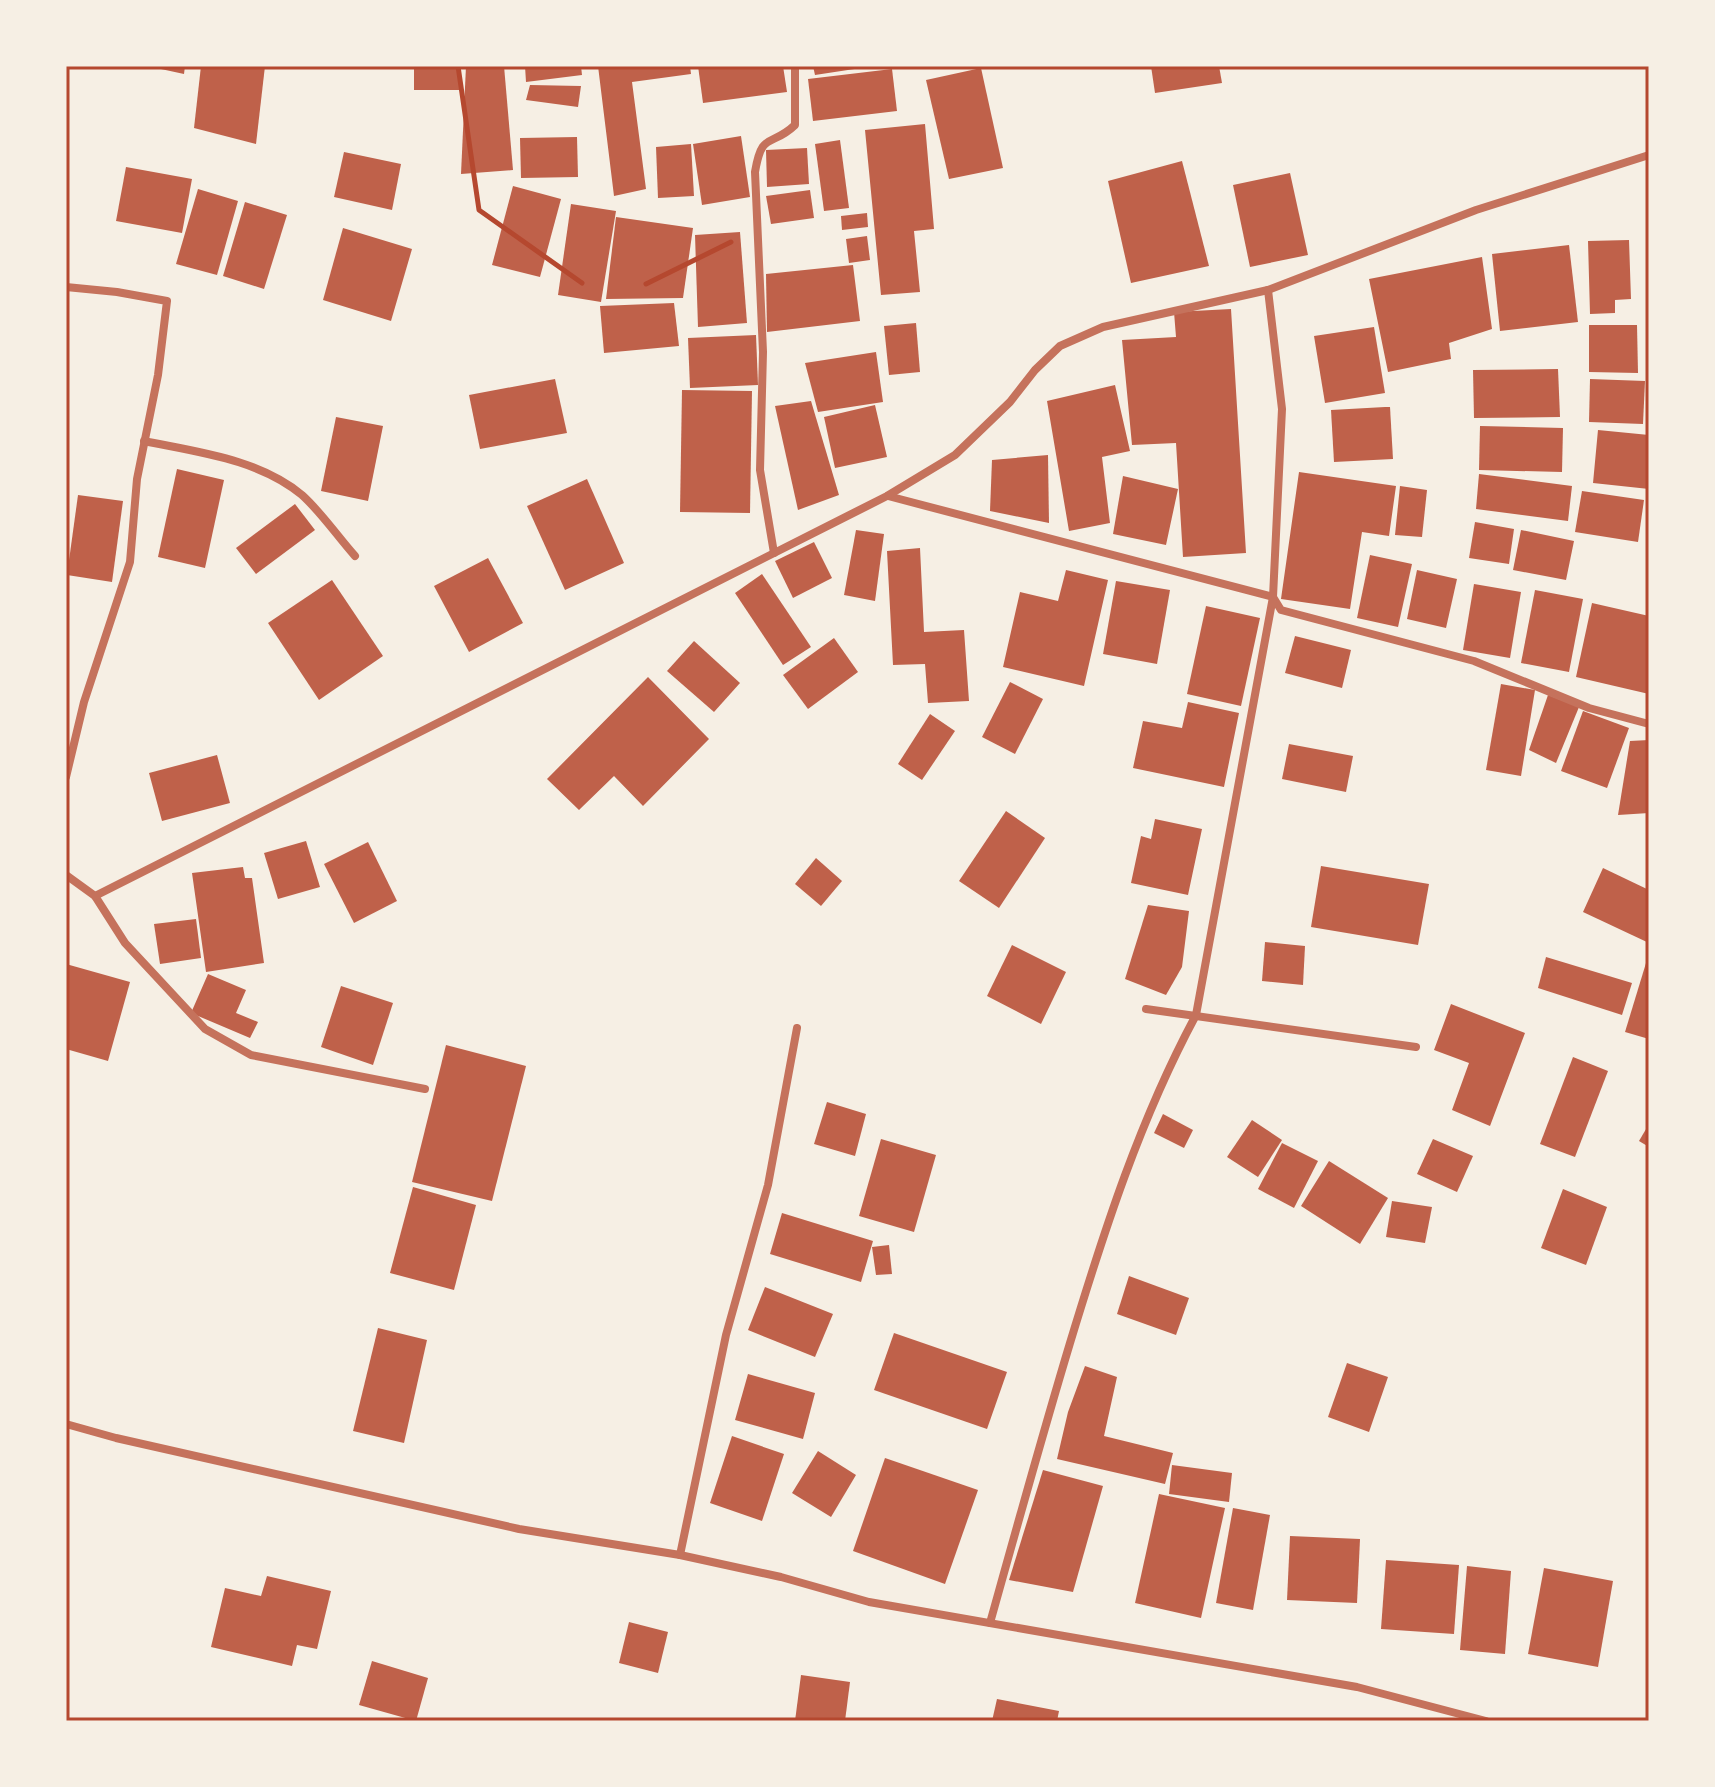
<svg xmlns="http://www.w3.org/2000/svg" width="1715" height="1787" viewBox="0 0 1715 1787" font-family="'Alegreya Sans',sans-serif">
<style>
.building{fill:#bf614a}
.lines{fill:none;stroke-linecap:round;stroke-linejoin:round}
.path{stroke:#b5482f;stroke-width:5}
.minor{stroke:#c5725c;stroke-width:8}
.neatline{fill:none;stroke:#b5482f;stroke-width:3}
</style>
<rect width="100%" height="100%" fill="#f6efe4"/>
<g class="building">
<polygon points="147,66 185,66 184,74"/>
<polygon points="201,66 265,66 256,144 194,128"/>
<rect x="414" y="66" width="46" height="24"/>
<polygon points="466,66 504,66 513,170 461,174"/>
<polygon points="525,66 581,66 582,75 526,82"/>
<polygon points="598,66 690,66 691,74 632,82 646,189 614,196"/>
<polygon points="698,66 783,66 787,92 703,103"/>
<polygon points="813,66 861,66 861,68 815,75"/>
<polygon points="1151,66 1219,66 1222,83 1155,93"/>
<polygon points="981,68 1003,168 949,179 926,80"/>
<polygon points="892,69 897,111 813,121 808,79"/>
<polygon points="530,85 581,86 578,107 526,100"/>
<polygon points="925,124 934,229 914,231 920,292 881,295 865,130"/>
<polygon points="741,136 750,197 702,205 693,144"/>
<polygon points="577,137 578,177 521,178 520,138"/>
<polygon points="840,140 849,208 824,211 815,144"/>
<polygon points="691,144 694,196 658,198 656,147"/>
<polygon points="807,148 809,184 767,187 766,150"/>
<polygon points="344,152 401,164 392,210 334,197"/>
<polygon points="1182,161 1209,266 1131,283 1108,181"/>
<polygon points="126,167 192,179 182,233 116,221"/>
<polygon points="1290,173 1308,255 1250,267 1233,185"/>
<polygon points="513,186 561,199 540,277 492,265"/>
<polygon points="198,189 238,201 217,275 176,264"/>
<polygon points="810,190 814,218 771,224 766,196"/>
<polygon points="245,202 287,215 264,289 223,276"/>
<polygon points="571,204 616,211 601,302 558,295"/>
<polygon points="867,213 868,227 842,230 841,216"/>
<polygon points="616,217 693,228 683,298 606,299"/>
<polygon points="343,228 412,249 391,321 323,300"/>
<polygon points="740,232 747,323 698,327 695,235"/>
<polygon points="867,236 870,260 849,263 846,239"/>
<polygon points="1629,240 1631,299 1615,300 1615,313 1590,314 1588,241"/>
<polygon points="1569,245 1578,322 1500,331 1492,254"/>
<polygon points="1482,257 1492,329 1449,343 1451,359 1388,372 1369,279"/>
<polygon points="853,265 860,321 767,332 766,274"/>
<polygon points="674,303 679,346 604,353 600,306"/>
<polygon points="1231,309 1246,553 1183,557 1176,443 1132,445 1122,340 1176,337 1174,312"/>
<polygon points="916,323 920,372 889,375 884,326"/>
<polygon points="1589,325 1637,325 1638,373 1589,372"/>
<polygon points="1374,327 1385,393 1325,403 1314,336"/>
<polygon points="756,335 758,385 690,388 688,338"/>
<polygon points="876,352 883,402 818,412 805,363"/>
<polygon points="1558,369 1560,417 1474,418 1473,370"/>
<polygon points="555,379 567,433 480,449 469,395"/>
<polygon points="1590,379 1645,381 1643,424 1589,422"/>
<polygon points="1115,385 1130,451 1102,457 1110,523 1069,531 1047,401"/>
<polygon points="682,390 752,391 750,513 680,512"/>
<polygon points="811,401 839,495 798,510 775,406"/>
<polygon points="875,405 887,457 835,468 824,417"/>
<polygon points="1385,407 1390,407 1393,459 1334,462 1331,410"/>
<polygon points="336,417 383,426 368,501 321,491"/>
<polygon points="1480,426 1563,428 1562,472 1479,470"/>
<polygon points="1598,430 1649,435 1649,489 1593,483"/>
<polygon points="1048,455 1049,523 990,511 992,460"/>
<polygon points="177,469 224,480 205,568 158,557"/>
<polygon points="1299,472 1396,486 1389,536 1362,532 1350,609 1281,599"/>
<polygon points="1479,474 1572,486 1568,521 1476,509"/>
<polygon points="1123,476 1178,489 1166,545 1113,534"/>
<polygon points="587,479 624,563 565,590 527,506"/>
<polygon points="1400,486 1427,490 1422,537 1395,535"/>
<polygon points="1582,491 1644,500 1638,542 1575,532"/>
<polygon points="78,495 123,501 112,582 67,575"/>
<polygon points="295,504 315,530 256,574 236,548"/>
<polygon points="1475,522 1514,529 1509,564 1469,558"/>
<polygon points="856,530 884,534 875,601 844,595"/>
<polygon points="1521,530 1574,541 1566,580 1513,570"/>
<polygon points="814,542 832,578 793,598 775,561"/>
<polygon points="920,548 924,632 964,630 969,701 928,703 925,664 893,665 887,551"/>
<polygon points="1370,555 1412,564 1398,627 1357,618"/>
<polygon points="488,558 523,623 469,652 434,586"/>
<polygon points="1066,570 1108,580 1084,686 1003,667 1020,592 1058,601"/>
<polygon points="1417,570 1457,579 1446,628 1407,619"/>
<polygon points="762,574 811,647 783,665 735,593"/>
<polygon points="332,580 383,656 319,700 268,623"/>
<polygon points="1116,581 1170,590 1157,664 1103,654"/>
<polygon points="1474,584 1521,592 1510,658 1463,650"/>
<polygon points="1535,590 1583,599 1569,672 1521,663"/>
<polygon points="1592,603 1649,616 1649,694 1576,677"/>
<polygon points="1206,606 1260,618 1241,706 1187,694"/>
<polygon points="1295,636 1351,650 1342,688 1285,673"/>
<polygon points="834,638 858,672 808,709 783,675"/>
<polygon points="694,641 740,683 714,712 667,671"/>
<polygon points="648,677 709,739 643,806 614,776 579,810 547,779"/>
<polygon points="1010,682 1043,699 1015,754 982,737"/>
<polygon points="1501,684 1535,690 1521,776 1486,770"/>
<polygon points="1548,695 1579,707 1556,763 1529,750"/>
<polygon points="1188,702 1239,713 1224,787 1133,768 1143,721 1182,728"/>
<polygon points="1583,711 1629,728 1607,788 1561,771"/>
<polygon points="930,714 955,731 922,780 898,764"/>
<polygon points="1649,740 1649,813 1618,815 1630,741"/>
<polygon points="1289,744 1353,756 1346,792 1282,779"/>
<polygon points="217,755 230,803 162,821 149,773"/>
<polygon points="1006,811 1045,838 999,908 959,881"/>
<polygon points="1155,819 1202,829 1188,895 1131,883 1141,836 1151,839"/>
<polygon points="306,841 320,887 278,899 264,853"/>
<polygon points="368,842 397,901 354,923 324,864"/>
<polygon points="816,858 842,881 821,906 795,884"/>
<polygon points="1321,866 1429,884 1418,945 1311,927"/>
<polygon points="243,867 245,878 252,878 264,963 206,972 192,873"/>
<polygon points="1603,868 1649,890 1649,943 1583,912"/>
<polygon points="1148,905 1189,911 1182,967 1166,995 1125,979"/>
<polygon points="196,919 201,958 160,964 154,924"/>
<polygon points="1265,942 1305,946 1303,985 1262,981"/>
<polygon points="1012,945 1066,972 1041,1024 987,996"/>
<polygon points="1546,957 1632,983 1622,1015 1538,988"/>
<polygon points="1646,963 1649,964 1649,1039 1625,1032"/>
<polygon points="66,964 130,982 108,1061 66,1049"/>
<polygon points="208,974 246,990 236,1013 258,1022 250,1038 191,1013"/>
<polygon points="341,986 393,1003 373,1065 321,1047"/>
<polygon points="1451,1004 1525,1033 1490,1126 1452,1110 1469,1063 1434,1050"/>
<polygon points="446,1045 526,1066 492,1201 412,1182"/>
<polygon points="1573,1057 1608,1071 1575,1157 1540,1144"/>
<polygon points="827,1102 866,1114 855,1156 814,1144"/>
<polygon points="1163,1114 1193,1130 1184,1148 1154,1133"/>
<polygon points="1252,1120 1282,1140 1258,1177 1227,1157"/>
<polygon points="1649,1124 1649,1147 1639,1141"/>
<polygon points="881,1139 936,1155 914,1232 859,1216"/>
<polygon points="1433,1139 1473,1156 1457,1192 1417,1174"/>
<polygon points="1282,1143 1318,1161 1294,1208 1258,1189"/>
<polygon points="1329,1161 1388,1198 1360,1244 1301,1206"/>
<polygon points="413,1187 476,1205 454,1290 390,1273"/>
<polygon points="1563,1189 1607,1207 1586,1265 1541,1248"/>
<polygon points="1392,1201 1432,1207 1425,1243 1386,1237"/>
<polygon points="782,1213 873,1241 861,1282 770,1254"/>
<polygon points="889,1245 892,1274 876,1275 872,1247"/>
<polygon points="1129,1276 1189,1298 1176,1335 1117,1314"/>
<polygon points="765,1287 833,1314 815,1357 748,1330"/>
<polygon points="378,1328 427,1340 404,1443 353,1431"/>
<polygon points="894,1333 1007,1372 987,1429 874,1390"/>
<polygon points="1347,1363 1388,1377 1369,1432 1328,1417"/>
<polygon points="1085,1366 1117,1377 1104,1436 1173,1453 1165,1484 1057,1459 1068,1412"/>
<polygon points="748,1374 815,1393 803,1439 735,1420"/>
<polygon points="732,1436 784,1454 762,1521 710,1503"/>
<polygon points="818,1451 856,1475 831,1517 792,1493"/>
<polygon points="885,1458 978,1490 945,1584 853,1551"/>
<polygon points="1172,1465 1232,1473 1229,1502 1169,1494"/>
<polygon points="1043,1470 1103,1486 1073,1592 1009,1580"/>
<polygon points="1159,1494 1225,1508 1201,1618 1135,1603"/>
<polygon points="1233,1508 1270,1515 1253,1610 1216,1603"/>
<polygon points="1290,1536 1360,1539 1357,1603 1287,1600"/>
<polygon points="1386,1560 1459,1565 1454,1634 1381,1629"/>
<polygon points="1467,1566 1511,1571 1505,1654 1460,1650"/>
<polygon points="1544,1568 1613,1581 1598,1667 1528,1654"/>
<polygon points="267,1576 331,1591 317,1649 297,1645 292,1666 211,1647 225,1588 261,1596"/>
<polygon points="629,1622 668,1632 658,1673 619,1663"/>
<polygon points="372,1661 428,1678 416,1721 359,1705"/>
<polygon points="801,1675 850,1682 845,1721 795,1721"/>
<polygon points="997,1699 1059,1711 1057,1721 992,1721"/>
</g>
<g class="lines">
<g class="path">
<polyline points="458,66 479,210 582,283"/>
<polyline points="646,284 731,242"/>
</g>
<g class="minor">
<polyline points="66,287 117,292 167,301 158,375 137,479 130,562 84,702 66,777"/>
<path d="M 144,441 C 197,452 259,459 302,495 C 321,512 338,537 355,556"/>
<polyline points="888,496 1273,597 1281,610 1474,661 1589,708 1649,724"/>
<path d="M 774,553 L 760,470 L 763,352 L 755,172 C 762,130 771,148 795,125 L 795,66"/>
<polyline points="66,875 95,896 125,943 205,1029 251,1055 425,1089"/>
<polyline points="95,896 887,496 955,455 1010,402 1035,370 1060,346 1103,327 1268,290 1476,210 1649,155"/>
<polyline points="1146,1009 1416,1047"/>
<polyline points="66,1424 116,1438 519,1529 680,1555 781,1577 869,1602 1357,1687 1486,1721"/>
<polyline points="680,1555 726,1335 768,1185 797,1028"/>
<path d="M 990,1623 C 1016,1530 1042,1436 1070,1343 C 1104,1231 1140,1119 1196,1015 L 1273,597 L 1282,409 L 1268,290"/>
</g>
</g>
<rect width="1715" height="1787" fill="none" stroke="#f6efe4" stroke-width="136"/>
<rect x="68" y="68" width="1579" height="1651" class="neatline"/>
</svg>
